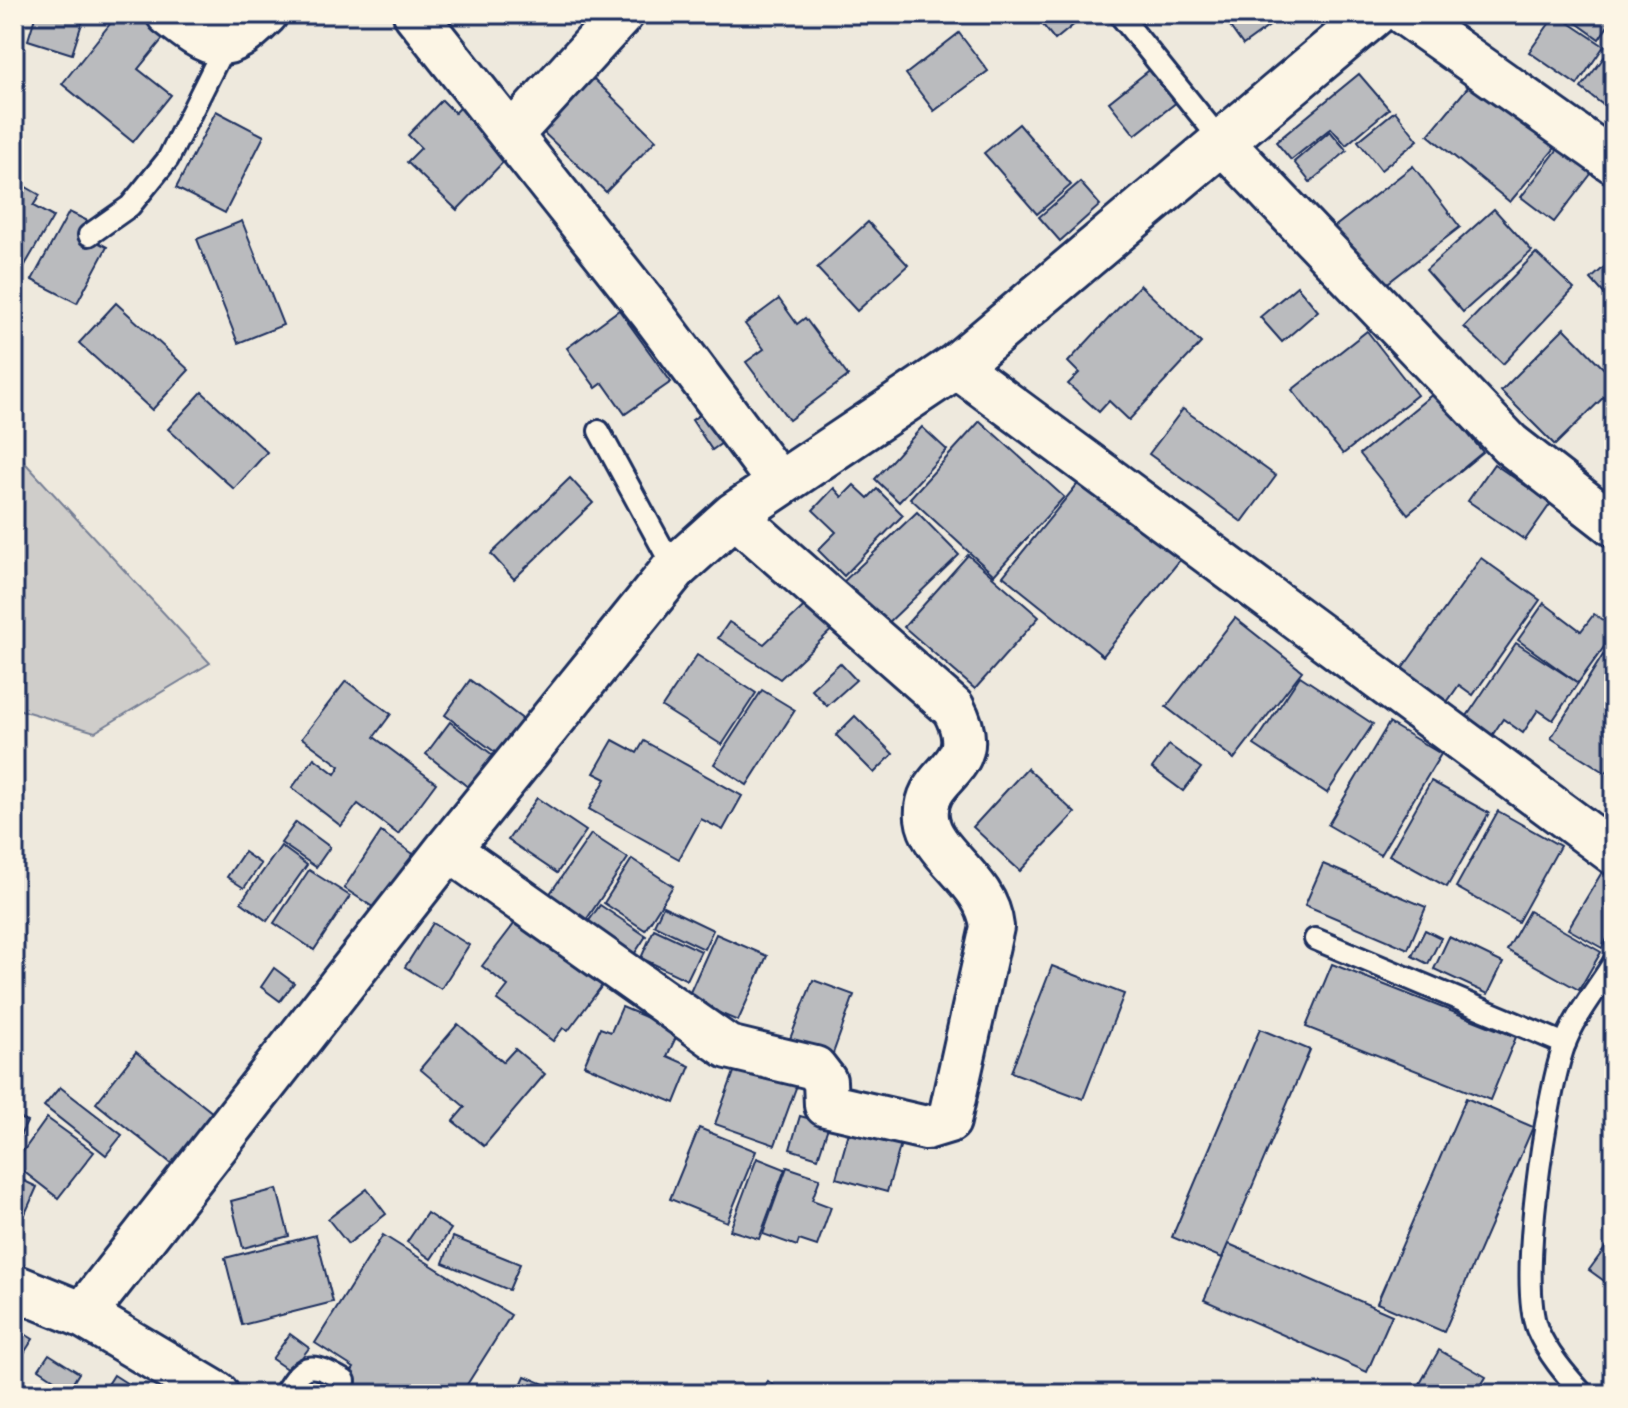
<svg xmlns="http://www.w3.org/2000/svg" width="1628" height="1408" viewBox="0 0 1628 1408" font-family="Caveat,sans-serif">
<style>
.green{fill:#cfcdca;stroke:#757e94;stroke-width:2}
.building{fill:#babbbe;stroke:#1b2f5e;stroke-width:2}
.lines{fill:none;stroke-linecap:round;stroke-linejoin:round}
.service-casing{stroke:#1b2f5e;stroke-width:26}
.minor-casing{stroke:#1b2f5e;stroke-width:48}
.tertiary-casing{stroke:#1b2f5e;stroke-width:50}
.trunk-casing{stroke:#1b2f5e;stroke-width:50}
.service{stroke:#fcf5e5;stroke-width:20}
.minor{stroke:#fcf5e5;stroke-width:42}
.tertiary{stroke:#fcf5e5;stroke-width:44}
.trunk{stroke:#fcf5e5;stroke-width:44}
</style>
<rect width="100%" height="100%" fill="#eee9dd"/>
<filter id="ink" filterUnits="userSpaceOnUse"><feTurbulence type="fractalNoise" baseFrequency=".0125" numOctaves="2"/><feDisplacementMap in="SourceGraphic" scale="16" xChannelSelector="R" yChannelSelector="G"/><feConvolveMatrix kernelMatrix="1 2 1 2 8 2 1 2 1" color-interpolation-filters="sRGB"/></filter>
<g filter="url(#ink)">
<polygon class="green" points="14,451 210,663 95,732 14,708"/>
<g class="building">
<polygon points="36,14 85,14 72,54 28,40"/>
<polygon points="118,14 139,14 166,35 138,69 171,95 133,142 62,84"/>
<polygon points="1034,14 1087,14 1055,40"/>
<polygon points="1221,14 1264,14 1272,24 1243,45"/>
<polygon points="1556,14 1604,46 1577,85 1529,52"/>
<polygon points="1564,14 1614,14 1614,17 1599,39"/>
<polygon points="959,33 988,71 934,111 906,74"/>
<polygon points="1614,44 1614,105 1610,110 1581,88"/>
<polygon points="1152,68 1178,101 1135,135 1109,102"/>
<polygon points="1359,74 1389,109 1346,145 1331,128 1291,160 1276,142"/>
<polygon points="1478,75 1560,142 1510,202 1428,135"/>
<polygon points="593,78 656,140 606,192 542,131"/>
<polygon points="442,100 455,113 460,108 509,156 457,210 407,162 421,148 408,135"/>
<polygon points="216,111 264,136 225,213 176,188"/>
<polygon points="1395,111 1418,140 1381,170 1358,141"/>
<polygon points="1019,124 1071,185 1037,214 984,153"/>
<polygon points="1330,131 1347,151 1310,182 1294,162"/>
<polygon points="1568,136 1601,161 1554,222 1521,197"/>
<polygon points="1413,166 1460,227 1380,289 1333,228"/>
<polygon points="14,180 40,195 33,206 53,217 14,284"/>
<polygon points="1080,182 1100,205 1060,241 1039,217"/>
<polygon points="1494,209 1532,251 1463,312 1426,270"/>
<polygon points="69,212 90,222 84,235 107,247 77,303 32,280"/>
<polygon points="242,221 283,325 238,343 197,239"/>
<polygon points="868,222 908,265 857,311 817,268"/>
<polygon points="1536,253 1574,289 1503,364 1464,327"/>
<polygon points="1614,258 1614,305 1591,279"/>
<polygon points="1140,285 1201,343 1129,420 1109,401 1099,412 1068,384 1079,373 1068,362"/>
<polygon points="1297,286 1318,311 1282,342 1260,317"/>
<polygon points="779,299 797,324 805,318 848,376 789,420 746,362 764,349 745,324"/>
<polygon points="116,303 189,370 152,410 79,343"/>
<polygon points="619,310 671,382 625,414 603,383 596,388 567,348"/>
<polygon points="1564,328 1614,379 1614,387 1555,445 1501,391"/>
<polygon points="1367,331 1417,395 1343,454 1292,390"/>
<polygon points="202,392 267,452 234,489 168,429"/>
<polygon points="1434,393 1483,452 1408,514 1360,454"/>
<polygon points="711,407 732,436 712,450 692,420"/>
<polygon points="1183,409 1276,476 1242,522 1149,454"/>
<polygon points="980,421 1064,497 994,575 910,498"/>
<polygon points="922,427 947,450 899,502 875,479"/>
<polygon points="1494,464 1551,503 1525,540 1468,501"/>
<polygon points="570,478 593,503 514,579 491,554"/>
<polygon points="1080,481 1180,560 1103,656 1003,576"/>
<polygon points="854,485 868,498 877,489 903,515 844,576 818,550 836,532 813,510 834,488 842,497"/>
<polygon points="917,512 959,555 884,627 842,583"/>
<polygon points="968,555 1039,617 975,689 904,627"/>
<polygon points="1481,558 1540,600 1473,695 1459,685 1447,702 1402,669"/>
<polygon points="816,595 841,621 780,679 718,638 729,622 764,644"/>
<polygon points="1544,603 1581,631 1594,614 1614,628 1614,633 1578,683 1518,640"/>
<polygon points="1235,618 1302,671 1234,759 1166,707"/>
<polygon points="1516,643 1578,683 1553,720 1538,710 1523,733 1503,719 1491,737 1465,719"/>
<polygon points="697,655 756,693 722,745 662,707"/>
<polygon points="1603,655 1614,662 1614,761 1606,773 1551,738"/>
<polygon points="840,663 856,680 827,706 811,689"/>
<polygon points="1300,676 1373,724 1327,793 1254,745"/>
<polygon points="470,680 532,726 507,761 445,715"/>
<polygon points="346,681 391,714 374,737 436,783 398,834 358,804 341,826 292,788 314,758 335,774 340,766 302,738"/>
<polygon points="762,690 795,710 747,785 714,764"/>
<polygon points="855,716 893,754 874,773 836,735"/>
<polygon points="450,722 507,766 482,798 426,754"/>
<polygon points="1389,723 1441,754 1380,855 1328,825"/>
<polygon points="613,740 637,753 644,741 742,796 723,830 701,819 679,859 589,809 606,779 594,773"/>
<polygon points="1169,745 1201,768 1183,791 1152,768"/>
<polygon points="1027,768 1075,813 1020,871 973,827"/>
<polygon points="1431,781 1489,813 1447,887 1389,855"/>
<polygon points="537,798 586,831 557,873 508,840"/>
<polygon points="1498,811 1560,846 1518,922 1456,887"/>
<polygon points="296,822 330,847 316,867 281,843"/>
<polygon points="381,832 425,862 388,917 344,888"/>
<polygon points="591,834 628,858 586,920 549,895"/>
<polygon points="281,846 307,865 267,921 241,902"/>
<polygon points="244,852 261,864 244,888 227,877"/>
<polygon points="632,859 673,886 645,930 604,903"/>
<polygon points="1323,864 1426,907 1408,949 1305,905"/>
<polygon points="1605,867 1614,872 1614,927 1602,948 1568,929"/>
<polygon points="309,870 350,896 314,950 274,923"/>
<polygon points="600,905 646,936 631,959 584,928"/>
<polygon points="663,906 713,930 704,949 654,925"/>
<polygon points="524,911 610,975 568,1031 563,1028 553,1041 497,1000 508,986 482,966"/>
<polygon points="1529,911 1601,952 1579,990 1507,950"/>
<polygon points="433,923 469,945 441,989 405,967"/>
<polygon points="654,929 701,951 687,980 641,958"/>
<polygon points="1425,930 1441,938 1428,964 1412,956"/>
<polygon points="716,934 767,956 738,1021 687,999"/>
<polygon points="1449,937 1503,963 1488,994 1434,969"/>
<polygon points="1332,964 1516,1037 1490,1100 1306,1027"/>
<polygon points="1052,966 1124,994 1083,1099 1011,1072"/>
<polygon points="274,968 294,983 280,1001 261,987"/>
<polygon points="813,980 854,995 831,1059 788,1044"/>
<polygon points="622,1007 679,1031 667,1056 690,1066 675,1103 584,1065 600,1028 611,1032"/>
<polygon points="458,1024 503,1062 515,1049 545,1074 484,1146 453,1121 465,1107 420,1069"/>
<polygon points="1260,1029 1310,1050 1222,1258 1172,1237"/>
<polygon points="136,1052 218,1117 177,1168 96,1103"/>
<polygon points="741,1053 801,1074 775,1145 715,1124"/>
<polygon points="60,1087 122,1135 106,1155 44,1106"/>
<polygon points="1466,1098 1533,1127 1444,1332 1377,1303"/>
<polygon points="14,1115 27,1122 14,1148"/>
<polygon points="800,1116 829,1124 818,1158 790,1149"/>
<polygon points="47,1118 94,1152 58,1198 14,1164"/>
<polygon points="851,1125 902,1140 887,1192 836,1178"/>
<polygon points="699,1128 756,1151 727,1222 670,1199"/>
<polygon points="757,1158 785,1169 759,1239 730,1230"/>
<polygon points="787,1167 820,1178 812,1200 831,1207 817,1246 799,1240 797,1246 763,1234"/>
<polygon points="14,1176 37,1187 25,1214 14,1209"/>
<polygon points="277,1189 289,1236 243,1248 231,1201"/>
<polygon points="367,1189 386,1214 348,1244 328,1219"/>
<polygon points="427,1213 451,1229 431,1259 407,1242"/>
<polygon points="316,1235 333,1302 242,1325 225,1258"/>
<polygon points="383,1235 511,1315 461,1394 338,1393 354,1368 315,1343"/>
<polygon points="1614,1236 1614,1288 1589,1270"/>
<polygon points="453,1237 520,1264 509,1290 443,1263"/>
<polygon points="1229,1244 1392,1315 1367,1372 1204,1300"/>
<polygon points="15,1328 33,1339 24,1353 14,1347"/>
<polygon points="290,1334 309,1348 291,1372 272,1359"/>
<polygon points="1439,1350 1486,1377 1476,1394 1414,1394"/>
<polygon points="49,1354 79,1373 69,1389 39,1369"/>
<polygon points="114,1375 142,1393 142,1394 102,1394"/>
<polygon points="525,1376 567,1394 517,1394"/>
<polygon points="768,1381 785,1394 758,1394"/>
<polygon points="1574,1387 1575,1394 1514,1394"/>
</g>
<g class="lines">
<defs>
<g id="service">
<polyline points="1119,14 1223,143"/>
<polyline points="89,235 130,206 168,159 226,43"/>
<polyline points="599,431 674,569"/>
<polyline points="1315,939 1565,1044"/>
<path d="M 284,1394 C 304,1359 313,1363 345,1381"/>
<path d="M 1583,1394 C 1566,1375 1547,1353 1537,1329 C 1518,1280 1546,1098 1564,1046 C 1574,1017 1598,988 1614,962"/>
</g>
<g id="minor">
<path d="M 168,14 C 213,49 223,57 266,14"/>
<polyline points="415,14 651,312 779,483"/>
<polyline points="1405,14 1614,162"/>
<polyline points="512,134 622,14"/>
<polyline points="1223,143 1510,444 1614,525"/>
<polyline points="956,366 1614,853"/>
<path d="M 448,849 L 728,1047 L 815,1068 L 825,1081 L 826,1105 L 926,1128 L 949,1121 L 992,927 C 987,879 931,855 927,818 C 922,769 988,772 953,708 L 734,515"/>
</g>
<polyline id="tertiary" points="83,1315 448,849 674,569 734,515 956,366 1374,14"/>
<polyline id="trunk" points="14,1287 83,1315 216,1394"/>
</defs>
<use href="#service" class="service-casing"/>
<use href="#minor" class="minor-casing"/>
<use href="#tertiary" class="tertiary-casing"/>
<use href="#trunk" class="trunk-casing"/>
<use href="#service" class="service"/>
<use href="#minor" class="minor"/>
<use href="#tertiary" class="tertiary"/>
<use href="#trunk" class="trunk"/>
</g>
</g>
<rect width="1628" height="1408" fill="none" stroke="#fcf5e5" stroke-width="48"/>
<rect x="24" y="24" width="1580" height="1360" fill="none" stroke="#1b2f5e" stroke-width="3" filter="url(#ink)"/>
</svg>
